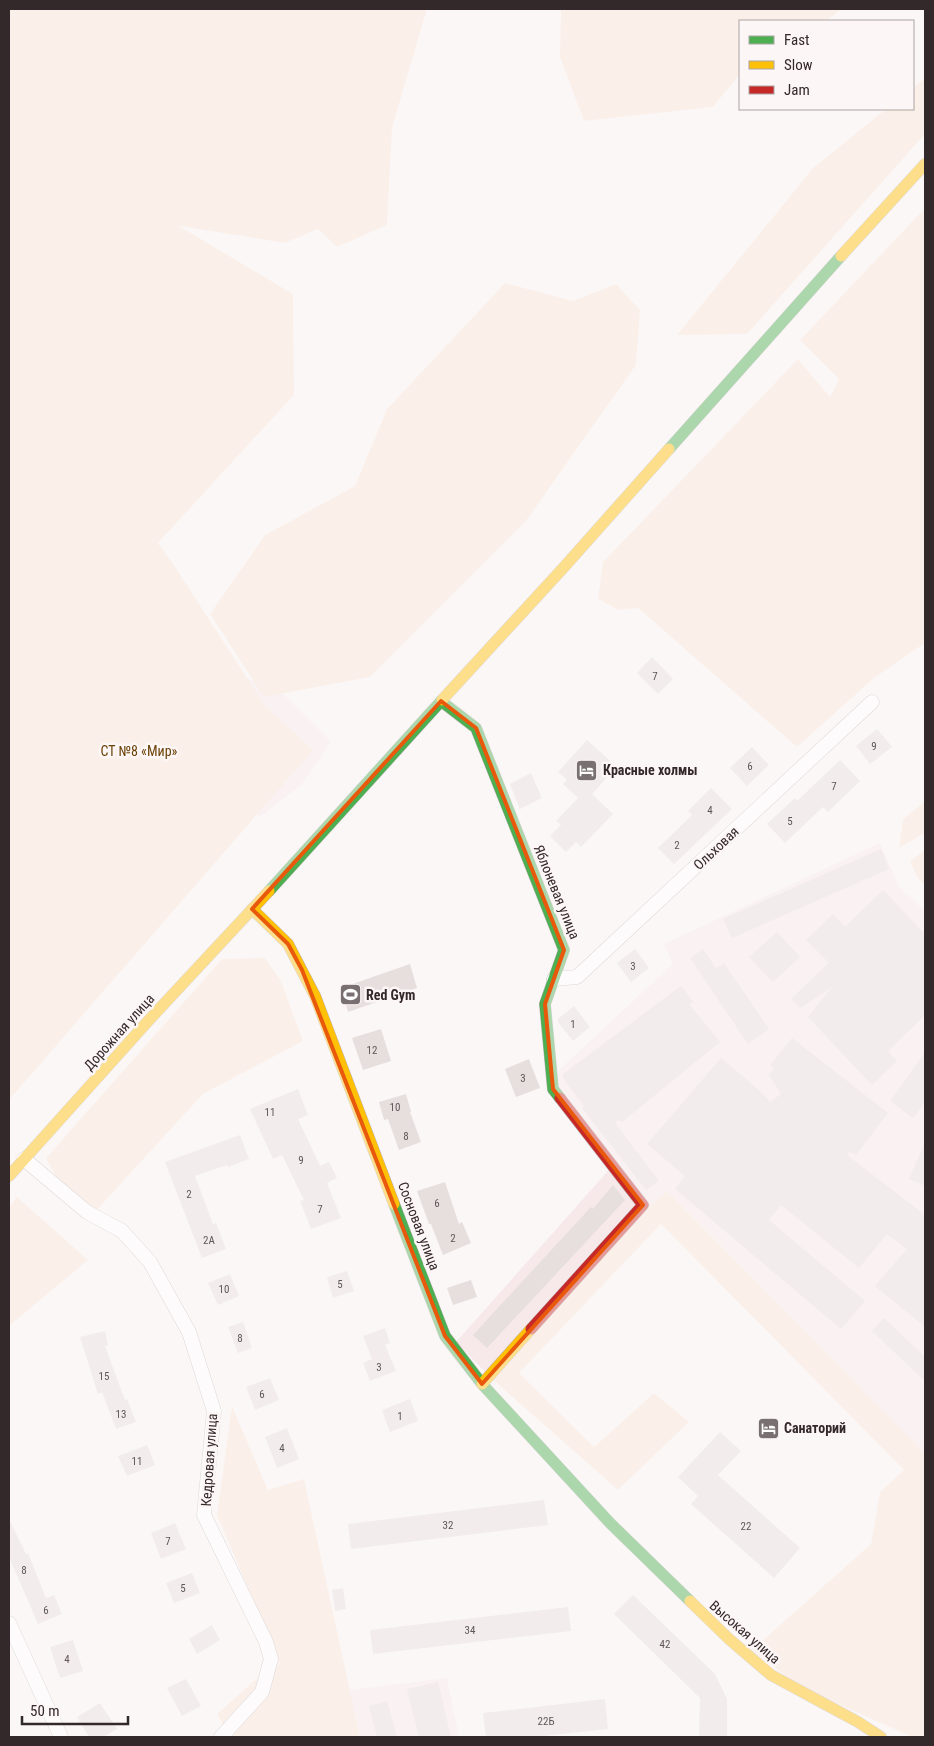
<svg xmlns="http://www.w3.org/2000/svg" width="934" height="1746" viewBox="0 0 934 1746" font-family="'Roboto Condensed',sans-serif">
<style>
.built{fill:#f7e9ea}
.green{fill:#f8e7d8}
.building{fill:#e6dfdd}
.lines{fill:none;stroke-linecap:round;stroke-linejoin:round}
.street-casing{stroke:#bab3b4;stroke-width:15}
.fast-casing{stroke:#bab3b4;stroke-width:12}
.slow-casing{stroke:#bab3b4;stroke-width:12}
.jam-casing{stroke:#bab3b4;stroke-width:12}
.street{stroke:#fefefe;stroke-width:14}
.fast{stroke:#4caf50;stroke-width:11}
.slow{stroke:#ffc107;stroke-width:11}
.jam{stroke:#c62828;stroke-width:11}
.marked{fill:none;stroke:#e8590c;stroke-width:4;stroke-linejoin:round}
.labels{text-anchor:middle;stroke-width:5;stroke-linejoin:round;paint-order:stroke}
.number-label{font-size:11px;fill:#605657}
.park-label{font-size:14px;fill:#6b4106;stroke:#fcf6f6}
.poi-label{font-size:14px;font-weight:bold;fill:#33282a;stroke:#fcf6f6;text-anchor:start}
.street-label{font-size:14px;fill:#33282a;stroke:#fcf6f6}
</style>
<rect width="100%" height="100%" fill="#fbf7f7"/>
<g class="built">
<polygon points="244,677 279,690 331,742 302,784 260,817 162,715"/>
<polygon points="880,843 899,887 925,911 925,1453 667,1191 491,1378 456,1342 615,1163 557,1083 559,1070 673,964 664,944"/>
<polygon points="447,1678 459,1737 360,1737 350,1690"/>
</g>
<g class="green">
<polygon points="9,9 427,9 392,128 387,225 337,247 318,229 285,243 179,226 293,294 294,395 158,543 174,565 265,706 313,750 9,1100"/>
<polygon points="561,9 842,9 826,21 740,21 740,74 713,107 584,121 560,57"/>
<polygon points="925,78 925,134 747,334 677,335 813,168 886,109 913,109 913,88"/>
<polygon points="925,208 925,643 874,678 797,747 638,608 619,610 598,599 603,562 798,359 830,397 839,379 800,340"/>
<polygon points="505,283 573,301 616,284 640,310 636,365 526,521 370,677 264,697 210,614 265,535 355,486 387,409"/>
<polygon points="925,801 925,833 899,848 903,819"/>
<polygon points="925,850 925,886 917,877 910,861"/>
<polygon points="265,958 281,981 303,1041 203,1094 94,1213 66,1196 46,1158 222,959"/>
<polygon points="667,1191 925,1453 925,1737 912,1737 798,1686 752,1650 871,1544 880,1492 904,1470 661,1224 519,1373 594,1447 654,1393 689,1422 618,1490 491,1378 646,1210"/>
<polygon points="17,1197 88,1260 9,1326 9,1207"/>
<polygon points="232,1406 268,1490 304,1479 360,1737 236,1737 223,1725 217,1714 254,1681 280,1664 217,1515"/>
</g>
<g class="building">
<polygon points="652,657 673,679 658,694 637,673"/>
<polygon points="877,729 892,747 870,764 856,746"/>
<polygon points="587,740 617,767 592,794 613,814 581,847 576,842 566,852 550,836 561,825 556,821 578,798 563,784 567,780 558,772"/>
<polygon points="752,747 769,765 747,786 730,768"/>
<polygon points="840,760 860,781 828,812 823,807 785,843 767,824 795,798 797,801"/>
<polygon points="531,773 542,798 520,809 510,784"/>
<polygon points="711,788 732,809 674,864 658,848 692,815 688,811"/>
<polygon points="881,849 889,869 732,938 723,919"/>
<polygon points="883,890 925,934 925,1015 888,1051 897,1061 872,1085 808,1017 832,987 800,1008 791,999 829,963 806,940 833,914 845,927"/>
<polygon points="777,932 800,957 773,982 749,957"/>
<polygon points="635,949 649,968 631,982 617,963"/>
<polygon points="703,949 716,968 724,963 769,1029 748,1044 690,958"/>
<polygon points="410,964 417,988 348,1012 341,988"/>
<polygon points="681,986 693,1002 689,1004 720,1042 622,1122 619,1120 615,1123 659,1181 646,1190 582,1108 584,1106 563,1078 563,1074"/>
<polygon points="574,1006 590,1027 573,1041 558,1022 558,1019"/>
<polygon points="381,1029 391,1061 363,1070 352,1038"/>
<polygon points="792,1038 888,1113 856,1155 849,1152 847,1155 925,1215 925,1327 875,1286 907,1249 887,1234 859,1268 781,1205 769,1220 865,1301 841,1329 675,1189 685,1176 647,1144 721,1058 762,1093 770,1102 781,1094 769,1075 774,1068 770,1065"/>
<polygon points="925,1052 925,1102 913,1118 890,1101"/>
<polygon points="529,1059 540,1088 516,1097 505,1069"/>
<polygon points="298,1089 308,1115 298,1119 320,1166 329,1162 337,1178 327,1183 341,1218 311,1229 300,1201 304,1200 282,1155 273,1159 250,1109"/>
<polygon points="406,1094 411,1112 410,1112 421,1142 399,1150 388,1119 384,1120 379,1102"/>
<polygon points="240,1135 249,1159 228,1167 227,1165 195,1176 213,1224 216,1223 226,1249 202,1258 165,1162"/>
<polygon points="925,1142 925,1186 909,1179"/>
<polygon points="445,1182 459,1224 462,1222 471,1243 443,1255 431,1224 429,1224 417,1191"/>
<polygon points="613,1185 625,1200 487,1348 473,1335 591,1207 593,1209"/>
<polygon points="347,1271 354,1291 333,1298 327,1277"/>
<polygon points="230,1274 239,1296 218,1305 208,1283"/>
<polygon points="471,1280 477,1297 453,1305 447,1288"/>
<polygon points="884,1318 925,1357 925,1381 872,1331"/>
<polygon points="243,1322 252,1348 238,1353 228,1327"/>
<polygon points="385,1328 390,1343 385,1345 396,1371 370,1381 363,1363 372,1359 363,1336"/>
<polygon points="105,1331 108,1345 105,1346 125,1400 127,1399 136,1422 116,1429 102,1392 98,1394 80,1337"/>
<polygon points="270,1378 279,1400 255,1410 246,1387"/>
<polygon points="410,1399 418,1421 390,1432 382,1410"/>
<polygon points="287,1428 299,1459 277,1468 265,1437"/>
<polygon points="720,1432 741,1451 718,1475 800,1548 774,1578 691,1504 698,1496 678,1477"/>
<polygon points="147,1445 155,1465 127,1476 118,1456"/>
<polygon points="544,1500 548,1525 351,1549 348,1524"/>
<polygon points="9,1519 26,1554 28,1553 46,1598 54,1595 62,1614 38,1624 9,1557"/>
<polygon points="175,1523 186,1549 161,1559 151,1533"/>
<polygon points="192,1573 200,1593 174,1603 166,1583"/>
<polygon points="343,1588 346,1609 335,1611 332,1590"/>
<polygon points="633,1595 715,1674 727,1699 727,1737 699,1737 700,1698 614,1614"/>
<polygon points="568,1607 571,1631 373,1654 370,1630"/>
<polygon points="212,1625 220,1640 197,1654 189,1639"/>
<polygon points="73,1640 83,1671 60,1678 50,1647"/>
<polygon points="186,1679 201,1706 182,1716 167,1688"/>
<polygon points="438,1682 451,1737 419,1737 407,1689"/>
<polygon points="605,1699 608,1729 534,1737 486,1737 483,1713"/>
<polygon points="387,1701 397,1737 377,1737 369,1706"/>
<polygon points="100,1703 117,1729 103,1737 89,1737 77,1717"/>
</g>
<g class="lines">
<defs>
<g id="street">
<polyline points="554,979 577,977 872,702"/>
<polyline points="24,1159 87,1212 122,1231 150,1262 189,1332 214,1411 204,1515 266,1642 271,1659 262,1692 221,1737"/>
<polyline points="9,1623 61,1737"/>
</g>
<g id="fast">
<polyline points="669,449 841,256"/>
<polyline points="441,701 476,728 564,950 545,1004 553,1089 560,1098"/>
<polyline points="269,891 442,700"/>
<polyline points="394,1204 445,1336 482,1384 610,1523 690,1601"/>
</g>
<g id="slow">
<polyline points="841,256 925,164"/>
<polyline points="442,700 565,566 669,449"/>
<polyline points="252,909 288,944 315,996 394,1204"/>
<polyline points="9,1176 149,1020 269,891"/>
<polyline points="482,1384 531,1329"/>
<polyline points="690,1601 729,1639 771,1675 858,1722 881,1737"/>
</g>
<polyline id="jam" points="531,1329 643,1205 560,1098"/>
</defs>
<use href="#street" class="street-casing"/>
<use href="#fast" class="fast-casing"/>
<use href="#slow" class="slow-casing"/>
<use href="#jam" class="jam-casing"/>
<use href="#street" class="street"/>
<use href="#fast" class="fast"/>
<use href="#slow" class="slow"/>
<use href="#jam" class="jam"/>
</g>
<path d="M0 0H934V1746H0ZM 441,701 L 476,728 L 564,950 L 545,1004 L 553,1089 L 643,1205 L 482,1384 L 445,1336 L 302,970 L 288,944 L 252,909 Z" fill="#fbf7f7" fill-opacity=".55" fill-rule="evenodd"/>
<path class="marked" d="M 441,701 L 476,728 L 564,950 L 545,1004 L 553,1089 L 643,1205 L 482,1384 L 445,1336 L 302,970 L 288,944 L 252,909 Z"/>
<defs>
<symbol id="hotel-square" viewBox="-11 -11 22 22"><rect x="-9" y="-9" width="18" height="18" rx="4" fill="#797072" stroke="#fcf6f6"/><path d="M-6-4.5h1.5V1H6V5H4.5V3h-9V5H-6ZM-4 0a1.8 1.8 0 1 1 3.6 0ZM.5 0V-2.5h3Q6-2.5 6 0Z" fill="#fff"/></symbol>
<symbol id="stadium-square" viewBox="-11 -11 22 22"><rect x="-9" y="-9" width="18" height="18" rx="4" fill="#797072" stroke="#fcf6f6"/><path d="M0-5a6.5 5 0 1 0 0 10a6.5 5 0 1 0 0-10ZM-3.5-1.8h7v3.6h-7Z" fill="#fff"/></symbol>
</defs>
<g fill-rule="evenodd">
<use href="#hotel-square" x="574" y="758" width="25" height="25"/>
<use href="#stadium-square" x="338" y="982" width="25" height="25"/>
<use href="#hotel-square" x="756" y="1416" width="25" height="25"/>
</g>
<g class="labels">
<g class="number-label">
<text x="655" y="680">7</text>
<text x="874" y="750">9</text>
<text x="750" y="770">6</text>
<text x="834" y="790">7</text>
<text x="710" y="814">4</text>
<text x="790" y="825">5</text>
<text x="677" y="849">2</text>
<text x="633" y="970">3</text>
<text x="573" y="1028">1</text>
<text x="372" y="1054">12</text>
<text x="523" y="1082">3</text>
<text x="395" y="1111">10</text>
<text x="270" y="1116">11</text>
<text x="406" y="1140">8</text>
<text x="301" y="1164">9</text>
<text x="189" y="1198">2</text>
<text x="437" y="1207">6</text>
<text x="320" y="1213">7</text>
<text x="453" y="1242">2</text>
<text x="209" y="1244">2А</text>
<text x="340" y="1288">5</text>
<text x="224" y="1293">10</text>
<text x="240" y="1342">8</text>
<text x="379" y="1371">3</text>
<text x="104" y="1380">15</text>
<text x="262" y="1398">6</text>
<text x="121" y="1418">13</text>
<text x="400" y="1420">1</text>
<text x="282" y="1452">4</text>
<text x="137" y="1465">11</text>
<text x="448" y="1529">32</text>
<text x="746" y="1530">22</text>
<text x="168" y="1545">7</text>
<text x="24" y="1574">8</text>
<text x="183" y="1592">5</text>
<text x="46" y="1614">6</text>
<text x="470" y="1634">34</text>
<text x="665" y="1648">42</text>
<text x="67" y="1663">4</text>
<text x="546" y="1725">22Б</text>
</g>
<g class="park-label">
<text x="139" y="756">СТ №8 «Мир»</text>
</g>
<g class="poi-label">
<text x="603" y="775">Красные холмы</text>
<text x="366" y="1000">Red Gym</text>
<text x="784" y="1433">Санаторий</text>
</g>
<g class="street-label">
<text transform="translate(716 848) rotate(-43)" y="5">Ольховая</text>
<text transform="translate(557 892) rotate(68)" y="5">Яблоневая улица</text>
<text transform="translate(119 1032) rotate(-48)" y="5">Дорожная улица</text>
<text transform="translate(419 1226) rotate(69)" y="5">Сосновая улица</text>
<text transform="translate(209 1460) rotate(-86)" y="5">Кедровая улица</text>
<text transform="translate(745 1632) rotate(41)" y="5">Высокая улица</text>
</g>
</g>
<rect width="934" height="1746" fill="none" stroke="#33282a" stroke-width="20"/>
<rect x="739" y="20" width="175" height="90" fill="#fcf6f6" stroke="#aca4a4"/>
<rect x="749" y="36" width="25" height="8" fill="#4caf50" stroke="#aca4a4"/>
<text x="784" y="45" font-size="15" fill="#33282a">Fast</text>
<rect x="749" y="61" width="25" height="8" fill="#ffc107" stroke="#aca4a4"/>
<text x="784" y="70" font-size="15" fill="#33282a">Slow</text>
<rect x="749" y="86" width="25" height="8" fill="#c62828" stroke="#aca4a4"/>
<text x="784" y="95" font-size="15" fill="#33282a">Jam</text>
<path d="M22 1716v8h106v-8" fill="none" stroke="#33282a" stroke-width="2.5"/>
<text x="30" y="1716" font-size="15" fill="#33282a" stroke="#fcf6f6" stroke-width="4" paint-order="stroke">50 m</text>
</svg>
